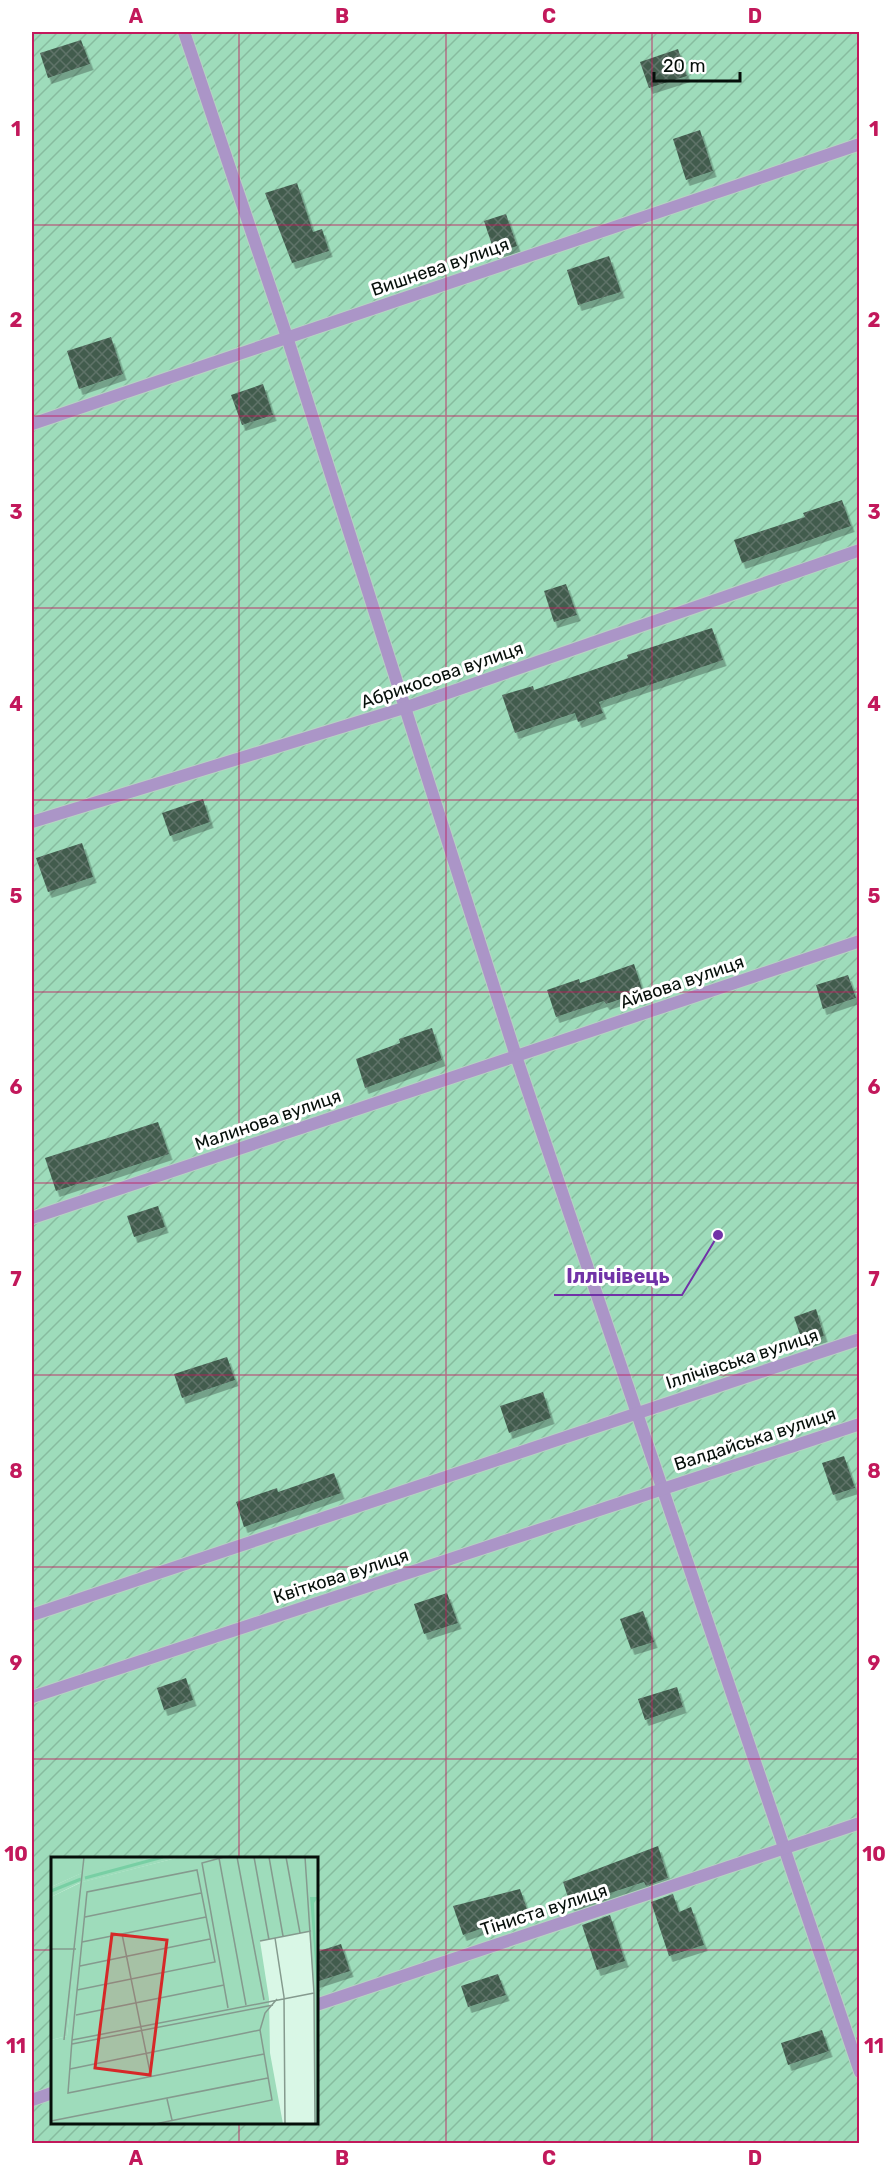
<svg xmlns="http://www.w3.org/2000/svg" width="891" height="2175" viewBox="0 0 891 2175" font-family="Rubik,sans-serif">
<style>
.garden{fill:url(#garden-furrows);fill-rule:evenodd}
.building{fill:url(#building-cross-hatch);filter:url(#shadow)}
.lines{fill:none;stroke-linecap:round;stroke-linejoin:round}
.service-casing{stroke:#b7d2c3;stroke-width:14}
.service{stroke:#ab95c7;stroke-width:12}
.grid{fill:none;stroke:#c2185b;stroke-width:1.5;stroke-opacity:0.55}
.labels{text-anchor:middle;stroke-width:6;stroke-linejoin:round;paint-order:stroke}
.street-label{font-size:18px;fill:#060f0a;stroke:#fff}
.inset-river{fill:none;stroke:#78cfa4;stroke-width:3}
.inset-road{fill:none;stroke:#859a8e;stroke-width:1.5}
.view{fill:#d62828;fill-opacity:0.15;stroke:#d62828;stroke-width:3}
.inset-edge{fill:none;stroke:#060f0a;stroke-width:3}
.leader{fill:none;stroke:#7132a7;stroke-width:2}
.callout-dot{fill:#7132a7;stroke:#fff;stroke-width:2}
.callout-label{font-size:20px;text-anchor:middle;font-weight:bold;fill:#7132a7;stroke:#fff;stroke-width:6;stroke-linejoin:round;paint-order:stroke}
.neatline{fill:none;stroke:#c2185b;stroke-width:2}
.grid-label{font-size:20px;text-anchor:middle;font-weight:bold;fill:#c2185b}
</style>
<defs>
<pattern id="garden-furrows" width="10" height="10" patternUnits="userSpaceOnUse" patternTransform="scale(1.5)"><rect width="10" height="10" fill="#9edcbb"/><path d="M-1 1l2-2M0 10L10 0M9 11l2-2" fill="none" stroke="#87bc9f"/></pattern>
<pattern id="building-cross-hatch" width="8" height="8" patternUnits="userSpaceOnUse" patternTransform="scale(1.5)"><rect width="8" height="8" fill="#425c4e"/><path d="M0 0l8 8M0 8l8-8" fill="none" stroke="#5e7368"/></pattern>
<filter id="shadow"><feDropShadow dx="3.5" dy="6" stdDeviation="0" flood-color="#0004"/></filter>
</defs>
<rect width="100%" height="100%" fill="#d9f7e6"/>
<path class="garden" d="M 32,32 L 859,32 L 859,2143 L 32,2144 ZM 52,1858 L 316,1858 L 316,2122 L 52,2122 Z"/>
<g class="building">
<polygon points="81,40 90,64 48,78 40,53"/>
<polygon points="678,49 687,76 649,88 640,62"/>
<polygon points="700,130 713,171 686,180 673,139"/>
<polygon points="297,183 313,232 322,229 329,251 292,263 265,193"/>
<polygon points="506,214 517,246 495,254 484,221"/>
<polygon points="609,256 621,292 578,305 567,270"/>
<polygon points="111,337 123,374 79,389 67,351"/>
<polygon points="263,384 273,415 242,425 231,395"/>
<polygon points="842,500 851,526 742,563 734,540 805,517 803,513"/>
<polygon points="566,584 577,615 554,622 544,591"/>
<polygon points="712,628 723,660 599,702 603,713 578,722 575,713 515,733 502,695 533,686 534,690 628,658 627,655"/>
<polygon points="203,799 210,822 170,836 162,813"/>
<polygon points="82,843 93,877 48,892 36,858"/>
<polygon points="634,964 643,992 606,1004 604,1001 556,1017 547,990 579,979 580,983"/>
<polygon points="848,975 856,998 823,1009 816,985"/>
<polygon points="432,1028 442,1060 365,1088 356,1059 400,1043 399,1039"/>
<polygon points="158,1122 169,1154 56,1191 45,1158"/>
<polygon points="158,1206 165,1227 134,1237 127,1216"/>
<polygon points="816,1309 824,1336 803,1343 794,1317"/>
<polygon points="227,1357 235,1380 182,1398 174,1374"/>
<polygon points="543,1392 551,1418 509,1433 500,1406"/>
<polygon points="844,1456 855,1488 833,1495 822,1463"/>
<polygon points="334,1473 341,1493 244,1527 236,1502 277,1488 278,1492"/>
<polygon points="447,1593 458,1623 424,1634 414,1604"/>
<polygon points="643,1611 654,1642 631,1649 620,1619"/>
<polygon points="186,1678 193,1700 164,1710 157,1688"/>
<polygon points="677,1687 683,1707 645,1720 638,1699"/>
<polygon points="658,1846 668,1878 646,1886 644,1882 604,1895 605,1900 576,1909 575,1905 571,1906 563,1882"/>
<polygon points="520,1889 529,1915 507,1923 506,1920 463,1935 453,1906"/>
<polygon points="673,1894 679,1912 691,1907 704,1945 669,1956 651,1902"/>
<polygon points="610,1915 625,1961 597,1970 582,1925"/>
<polygon points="341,1944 350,1971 316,1982 316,1952"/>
<polygon points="498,1974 506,1995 468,2007 461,1986"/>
<polygon points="822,2030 829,2051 788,2065 781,2043"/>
</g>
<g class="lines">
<defs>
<g id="service">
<polyline points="184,32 287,337 516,1056 860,2072"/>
<polyline points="32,424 860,144"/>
<polyline points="32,822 407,707 860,550"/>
<polyline points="32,1218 860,941"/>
<polyline points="32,1615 860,1339"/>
<polyline points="32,1697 860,1424"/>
<polyline points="316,2005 860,1823"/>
<polyline points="32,2100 52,2093"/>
</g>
</defs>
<use href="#service" class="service-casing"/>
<use href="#service" class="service"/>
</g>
<path class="grid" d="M 239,32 L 239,1858M 446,32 L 446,2144M 652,32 L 652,2144M 32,225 L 860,225M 32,416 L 860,416M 32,608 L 860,608M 32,800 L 860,800M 32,992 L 860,992M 32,1183 L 860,1183M 32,1375 L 860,1375M 32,1567 L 860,1567M 32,1759 L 860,1759M 32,1950 L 52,1950M 316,1950 L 860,1950M 239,2122 L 239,2144"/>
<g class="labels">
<g class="street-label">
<text transform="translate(440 267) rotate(-19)" y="6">Вишнева вулиця</text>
<text transform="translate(442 675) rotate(-19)" y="6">Абрикосова вулиця</text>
<text transform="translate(682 982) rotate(-19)" y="6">Айвова вулиця</text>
<text transform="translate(268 1120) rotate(-19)" y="6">Малинова вулиця</text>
<text transform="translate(742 1359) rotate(-18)" y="6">Іллічівська вулиця</text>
<text transform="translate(755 1439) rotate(-18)" y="6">Валдайська вулиця</text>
<text transform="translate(341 1576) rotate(-18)" y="6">Квіткова вулиця</text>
<text transform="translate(544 1910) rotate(-18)" y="6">Тіниста вулиця</text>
</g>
</g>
<g transform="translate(51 1857)">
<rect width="267" height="267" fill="#d9f7e6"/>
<path d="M 105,0 L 129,0 L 28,26 L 0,40 L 0,30 L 35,14 ZM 256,39 L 267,39 L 267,267 L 264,267 L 263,136 Z" fill="#9edcbb"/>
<path d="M 259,40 L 267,40 L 263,46 L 267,142 Z" fill="#7cd3a8"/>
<path d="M 0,0 L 33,0 L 29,55 L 16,179 L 0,183 L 0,40 L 31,25 L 31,16 L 0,30 Z" fill="#9edcbb"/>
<path d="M 33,0 L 105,0 L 32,16 ZM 129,0 L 267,0 L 267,39 L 257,39 L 260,74 L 209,84 L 218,142 L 219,196 L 232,267 L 0,267 L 0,183 L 16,179 L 31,25 Z" fill="#9edcbb"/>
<path class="inset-river" d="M 34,21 L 112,0M 0,34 L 30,22"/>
<path class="inset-road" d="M 173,0 L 151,6 L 177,151M 186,0 L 213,143M 203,0 L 218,83M 218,0 L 232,79M 235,0 L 249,76M 254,0 L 263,136 L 264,267M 168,1 L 195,148M 34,60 L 150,36M 71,77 L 100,220M 224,81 L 233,140 L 234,267M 209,84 L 260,74M 31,85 L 155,60M 0,92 L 25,92M 29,109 L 159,82M 26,133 L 164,105 L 146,13 L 36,35 L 21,183 L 17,236 L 213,197M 25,158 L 173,128M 13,183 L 33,0M 21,183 L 263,136M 21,187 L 222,148M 19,212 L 209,173M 116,242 L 121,263M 0,264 L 217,221M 104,267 L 221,243 L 209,173 L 214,156 L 226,142"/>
<path class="view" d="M 61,77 L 116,83 L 99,218 L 44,211 Z"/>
<rect width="267" height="267" class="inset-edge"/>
</g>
<path class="leader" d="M718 1235L682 1295H554"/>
<circle class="callout-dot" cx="718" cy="1235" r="6"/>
<g class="callout-label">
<text x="618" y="1283">Іллічівець</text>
</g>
<rect width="891" height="2175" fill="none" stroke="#ffffff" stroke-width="66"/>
<path d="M654 72v9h86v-9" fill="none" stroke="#060f0a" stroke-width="3"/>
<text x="663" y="72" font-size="18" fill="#060f0a" stroke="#ffffff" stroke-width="4.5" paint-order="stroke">20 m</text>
<rect x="33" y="33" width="825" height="2109" class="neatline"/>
<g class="grid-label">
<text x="136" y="23">A</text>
<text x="342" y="23">B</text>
<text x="549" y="23">C</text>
<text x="755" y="23">D</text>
<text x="16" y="136">1</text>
<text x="874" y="136">1</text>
<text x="16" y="327">2</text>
<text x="874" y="327">2</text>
<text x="16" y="519">3</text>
<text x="874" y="519">3</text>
<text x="16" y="711">4</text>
<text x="874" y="711">4</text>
<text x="16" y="903">5</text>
<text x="874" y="903">5</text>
<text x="16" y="1094">6</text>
<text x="874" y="1094">6</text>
<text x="16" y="1286">7</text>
<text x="874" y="1286">7</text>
<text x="16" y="1478">8</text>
<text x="874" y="1478">8</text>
<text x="16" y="1670">9</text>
<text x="874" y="1670">9</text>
<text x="16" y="1861">10</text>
<text x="874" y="1861">10</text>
<text x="16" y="2053">11</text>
<text x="874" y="2053">11</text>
<text x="136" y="2165">A</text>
<text x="342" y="2165">B</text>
<text x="549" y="2165">C</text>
<text x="755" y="2165">D</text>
</g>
</svg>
